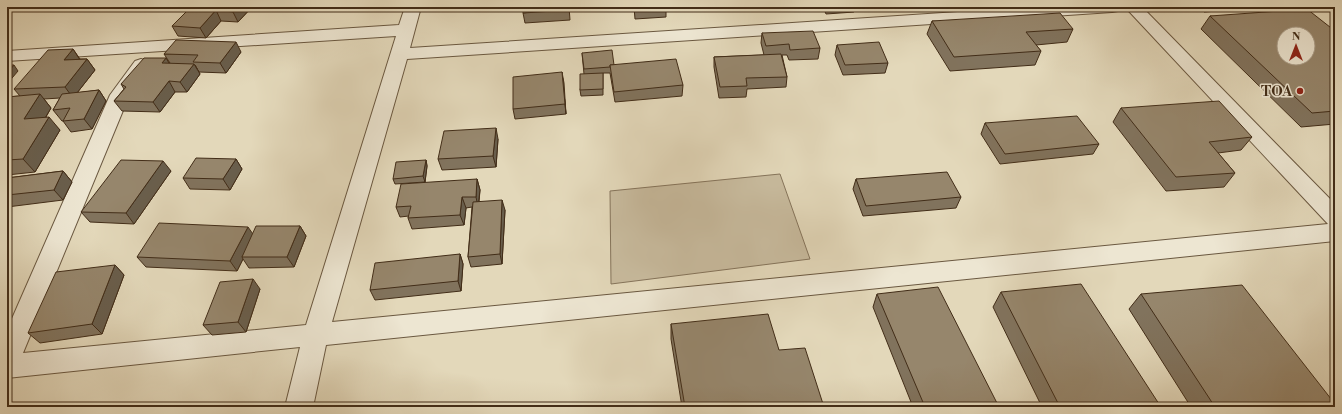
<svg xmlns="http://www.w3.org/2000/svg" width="1342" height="414" viewBox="0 0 1342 414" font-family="'Libre Bodoni',serif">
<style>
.green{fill:#c8bb9e;stroke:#85745b}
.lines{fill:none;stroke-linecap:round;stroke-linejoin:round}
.minor-casing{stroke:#6a5840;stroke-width:2}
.minor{fill:#ede6d2;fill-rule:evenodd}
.wall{fill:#81735d;stroke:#422d18}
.shaded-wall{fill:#695e4c;stroke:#422d18}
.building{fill:#96866c;stroke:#422d18;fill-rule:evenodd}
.poi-dot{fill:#8f2418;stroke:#ede6d2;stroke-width:1.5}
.labels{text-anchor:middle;stroke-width:3;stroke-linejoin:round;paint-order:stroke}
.poi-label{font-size:14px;font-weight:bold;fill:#422d18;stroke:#ede6d2;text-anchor:end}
</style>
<rect width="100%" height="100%" fill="#e3d8ba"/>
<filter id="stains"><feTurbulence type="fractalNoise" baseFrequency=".005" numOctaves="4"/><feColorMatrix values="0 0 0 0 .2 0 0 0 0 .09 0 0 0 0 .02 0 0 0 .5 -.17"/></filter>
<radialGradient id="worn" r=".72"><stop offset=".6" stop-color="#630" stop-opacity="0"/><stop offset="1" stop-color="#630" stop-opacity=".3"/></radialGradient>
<polygon class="green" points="780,174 810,259 611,284 610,191"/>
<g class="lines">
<defs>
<polygon id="minor" points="405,7 421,7 410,48 1035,7 1120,7 1118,11 1112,12 407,59 332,322 1328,224 1125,7 1142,7 1335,204 1335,241 326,345 313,407 285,407 300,347 7,378 7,330 110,95 135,61 141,59 147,61 150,65 129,96 23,353 306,325 396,36 7,61 7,51 399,25"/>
</defs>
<use href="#minor" class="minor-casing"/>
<use href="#minor" class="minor"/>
</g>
<g class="wall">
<polygon points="191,7 252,7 238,22 221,21 206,38 178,36 172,26"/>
<polygon points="569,7 570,20 525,23 523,13"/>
<polygon points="634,7 672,7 666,7 666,17 635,19"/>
<polygon points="823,7 855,7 854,12 826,14"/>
<polygon points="901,7 935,7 902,8"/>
<polygon points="1199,7 1276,7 1204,12"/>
<polygon points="1210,16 1335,31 1335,124 1301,127 1201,29"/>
<polygon points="932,21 1073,29 1067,42 1036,45 1041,51 1035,65 950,71 927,34"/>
<polygon points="762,33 820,48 818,59 789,60 787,55 782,55 787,77 786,87 747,89 746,97 719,98 714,67 714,57 764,55 761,43"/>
<polygon points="837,45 888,63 885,73 843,75 835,55"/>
<polygon points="73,49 80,59 87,59 95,70 77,93 99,90 106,101 92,129 71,132 63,121 62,121 53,110 60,98 44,99 51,108 46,117 60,130 35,172 7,175 7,97 20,96 14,89"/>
<polygon points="241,52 226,73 199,72 195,65 200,74 187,92 175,92 160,112 122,111 114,101 124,89 121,84 166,58 169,63 170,63 164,54"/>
<polygon points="582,53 614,65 683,85 682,96 615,102 610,73 603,73 603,95 581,96 580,90 584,74"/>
<polygon points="562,72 566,114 515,119 513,109"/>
<polygon points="1121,108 1252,137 1241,150 1218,153 1235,173 1224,187 1166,191 1113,122"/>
<polygon points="985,123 1099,144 1093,154 1000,164 981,134"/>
<polygon points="498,139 496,167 442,170 438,159"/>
<polygon points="236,159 242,169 230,190 190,189 183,178"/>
<polygon points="426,160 427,166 425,182 395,184 393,179"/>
<polygon points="63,171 72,182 63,200 7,207 7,178"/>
<polygon points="171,171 134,224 90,222 81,212"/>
<polygon points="477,179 480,190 479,202 505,210 502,264 471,267 468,257 472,207 466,208 464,225 412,229 408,218 409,216 400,217 396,207"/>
<polygon points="856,179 961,197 956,208 863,216 853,189"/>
<polygon points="300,226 306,236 294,267 249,268 243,259 237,271 146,267 137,257 253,234"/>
<polygon points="460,254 463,264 461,291 375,300 370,290"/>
<polygon points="115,265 124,275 102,334 40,343 28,333"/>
<polygon points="260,289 246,332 212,335 203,325"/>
<polygon points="1001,292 1161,407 1042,407 993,307"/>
<polygon points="877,294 999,407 913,407 873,307"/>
<polygon points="1141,294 1335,407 1191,407 1129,309"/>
<polygon points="671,324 779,350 824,407 682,407 671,339"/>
</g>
<g class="shaded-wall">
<polygon points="238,7 252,7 238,22 233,12"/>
<polygon points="216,10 221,21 206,38 200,28"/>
<polygon points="236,42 241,52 226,73 220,63"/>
<polygon points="73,49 80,60 64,60"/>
<polygon points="166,58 172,68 162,63"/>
<polygon points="87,59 95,70 73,98 65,87"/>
<polygon points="194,64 200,74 187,92 180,82"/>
<polygon points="14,65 18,71 7,84 7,73"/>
<polygon points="562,72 564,83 566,114 565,104"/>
<polygon points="169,81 175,92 160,112 153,102"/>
<polygon points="99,90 106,101 92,129 84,119"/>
<polygon points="40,94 51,108 36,133 24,119"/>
<polygon points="49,117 60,130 35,172 23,159"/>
<polygon points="496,128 498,139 496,167 493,156"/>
<polygon points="236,159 242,169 230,190 223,179"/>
<polygon points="426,160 427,166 425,182 423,176"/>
<polygon points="163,161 171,171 134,224 126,213"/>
<polygon points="63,171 72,182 63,200 54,190"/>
<polygon points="477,179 480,190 478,207 476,197"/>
<polygon points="462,197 466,208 464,225 460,215"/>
<polygon points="502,200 505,210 502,264 500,254"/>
<polygon points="300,226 306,236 294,267 287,257"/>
<polygon points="248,227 255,237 242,257 243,259 237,271 230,261"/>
<polygon points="460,254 463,264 461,291 458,281"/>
<polygon points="115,265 124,275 102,334 92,324"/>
<polygon points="253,279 260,289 246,332 238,322"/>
</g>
<g class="building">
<polygon points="191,7 238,7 233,12 216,10 200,28 172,26"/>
<polygon points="523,7 569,7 569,10 523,13"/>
<path d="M 1307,9 L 1335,31 L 1335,111 L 1312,113 L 1210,16 ZM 1284,34 L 1308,34 L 1308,58 L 1284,58 Z"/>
<polygon points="1060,13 1073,29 1026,32 1041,51 954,57 932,21"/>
<polygon points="813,31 820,48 790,50 789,44 766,46 762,33"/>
<polygon points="176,40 236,42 220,63 193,62 198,55 164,54"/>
<polygon points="879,42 888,63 845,65 837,45"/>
<polygon points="73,49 64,60 87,59 65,87 14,89 48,50"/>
<polygon points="612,50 614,65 610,65 610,67 584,69 582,53"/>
<polygon points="781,54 787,77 746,78 747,86 720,87 714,57"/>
<polygon points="144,58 166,58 162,63 194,64 180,82 169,81 153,102 114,101 126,87 121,84"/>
<polygon points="676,59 683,85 614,92 610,65"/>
<polygon points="7,65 14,65 7,73"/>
<polygon points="562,72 565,104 513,109 513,77"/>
<polygon points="603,73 603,89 580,90 580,74"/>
<polygon points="99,90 84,119 63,121 70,108 53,110 62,94"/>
<polygon points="40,94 24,119 49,117 23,159 7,160 7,97"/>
<polygon points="1219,101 1252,137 1209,142 1235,173 1176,177 1121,108"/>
<polygon points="1077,116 1099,144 1005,154 985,123"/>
<polygon points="496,128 493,156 438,159 444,131"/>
<polygon points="196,158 236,159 223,179 183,178"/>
<polygon points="121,160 163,161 126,213 81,212"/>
<polygon points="426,160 423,176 393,179 396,162"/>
<polygon points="63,171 54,190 7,195 7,178"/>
<polygon points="947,172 961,197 866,206 856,179"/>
<polygon points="477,179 476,197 462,197 460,215 408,218 411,206 396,207 401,184"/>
<polygon points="502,200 500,254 468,257 473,202"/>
<polygon points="159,223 248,227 230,261 137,257"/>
<polygon points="256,226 300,226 287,257 242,257"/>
<polygon points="460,254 458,281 370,290 375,263"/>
<polygon points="115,265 92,324 28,333 56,272"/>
<polygon points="253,279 238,322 203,325 220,282"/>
<polygon points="1081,284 1161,407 1060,407 1001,292"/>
<polygon points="1242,285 1335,404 1335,407 1215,407 1141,294"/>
<polygon points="938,287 999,407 925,407 877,294"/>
<polygon points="768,314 779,350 805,348 824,407 685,407 671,324"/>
</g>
<circle class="poi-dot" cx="1300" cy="91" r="4"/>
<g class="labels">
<g class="poi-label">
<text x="1292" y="96">TOA</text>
</g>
</g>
<rect width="1342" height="414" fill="none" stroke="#e3d8ba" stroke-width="24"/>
<rect x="8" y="8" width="1326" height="398" fill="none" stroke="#422d18" stroke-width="2"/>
<rect x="12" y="12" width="1318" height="390" fill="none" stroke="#422d18"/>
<g transform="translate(1296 46)"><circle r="19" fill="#ede6d2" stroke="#a99c88"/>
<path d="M0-3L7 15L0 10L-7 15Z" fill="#8f2418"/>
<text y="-6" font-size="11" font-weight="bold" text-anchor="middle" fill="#422d18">N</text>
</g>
<rect width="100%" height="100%" filter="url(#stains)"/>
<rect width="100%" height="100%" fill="url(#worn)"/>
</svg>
